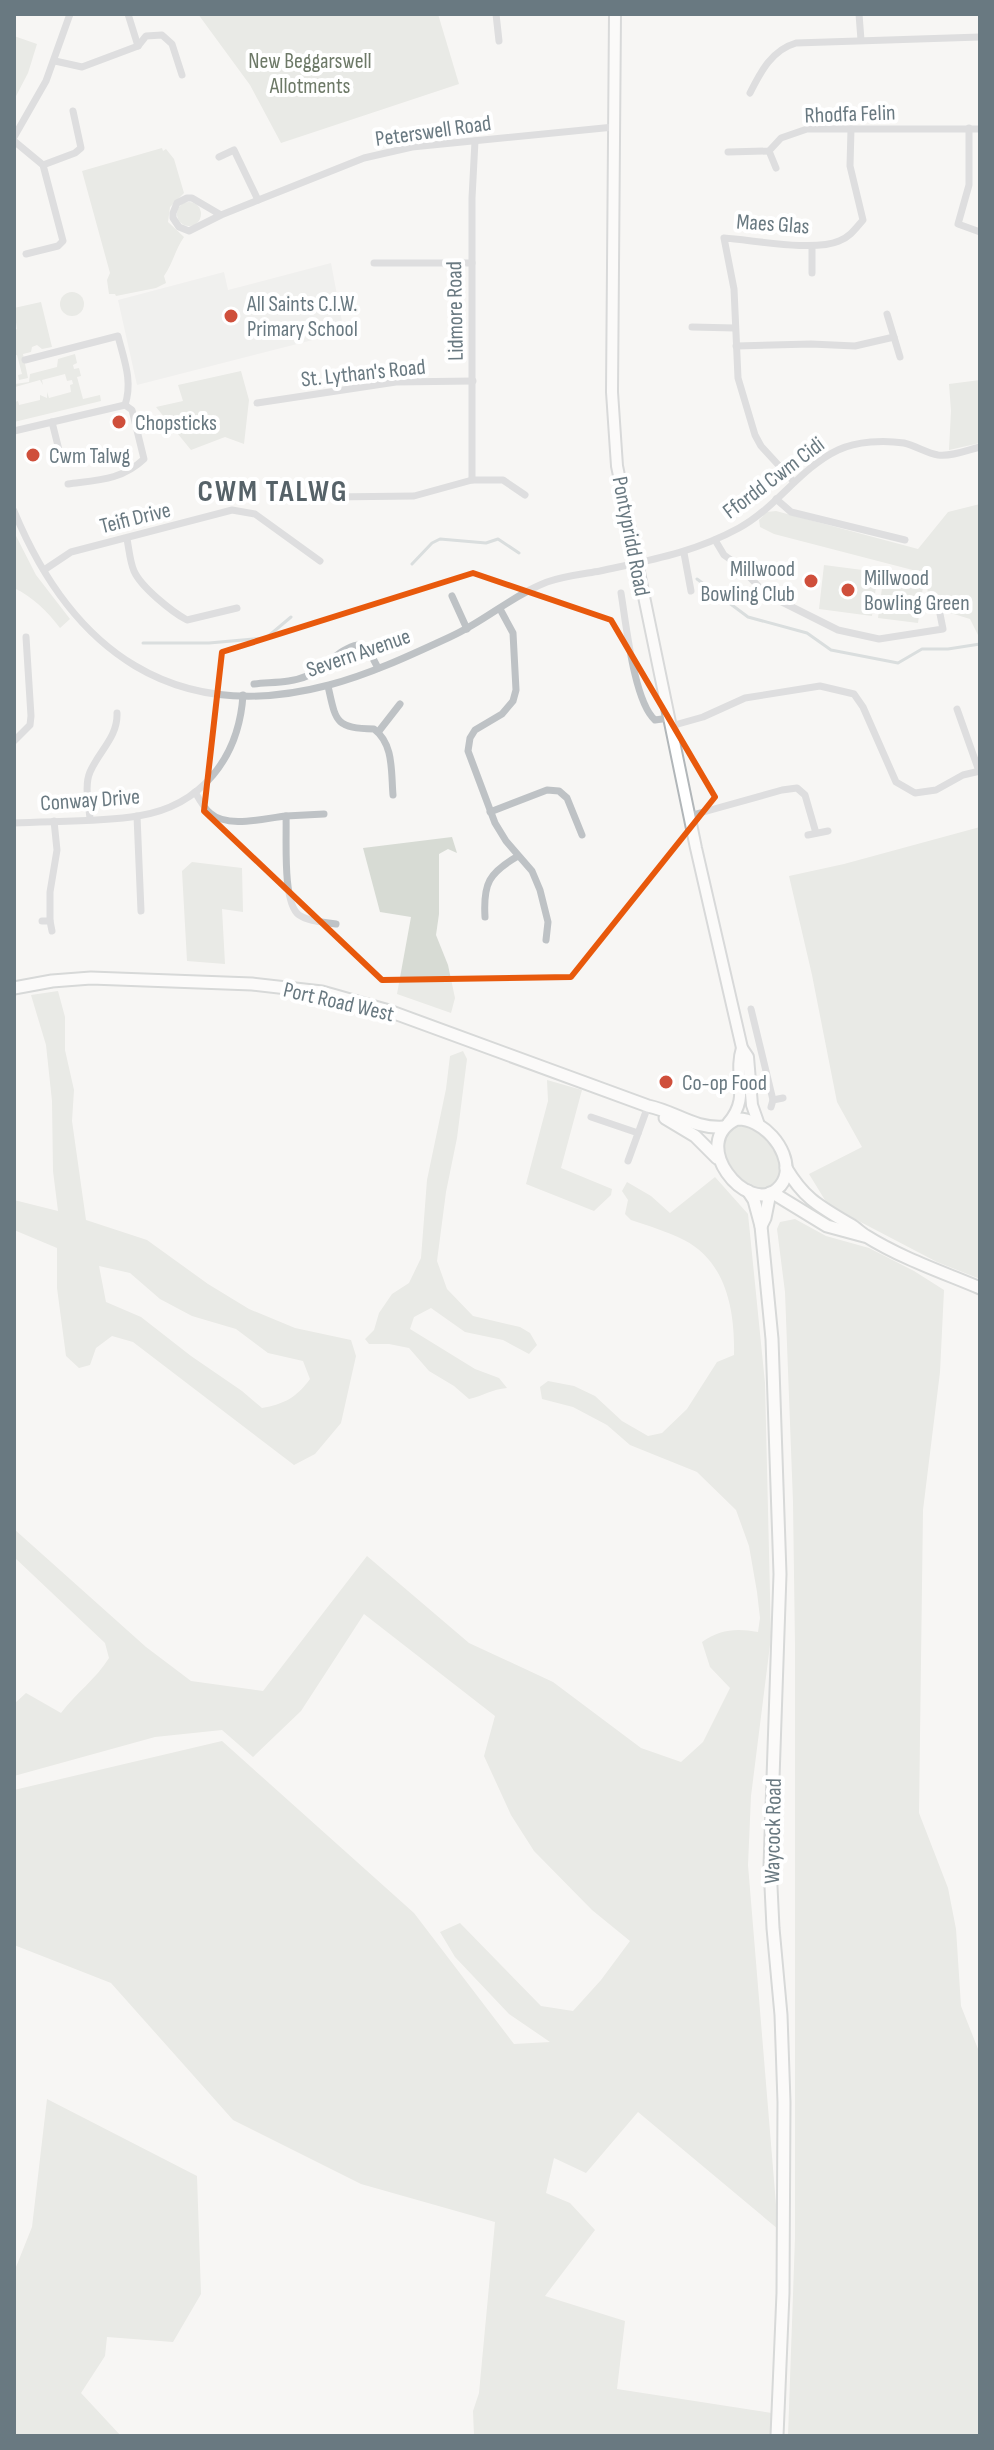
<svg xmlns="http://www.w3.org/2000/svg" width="994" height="2450" viewBox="0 0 994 2450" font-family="'Sofia Sans Condensed',sans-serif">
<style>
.built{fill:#e7e8e7}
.green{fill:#d7dbd4;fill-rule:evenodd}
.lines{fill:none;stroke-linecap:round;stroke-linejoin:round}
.stream{stroke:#b5c1c4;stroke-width:3}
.secondary-casing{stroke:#b1b6b9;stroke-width:14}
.primary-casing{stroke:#b0b5b7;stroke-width:15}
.minor{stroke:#bec2c5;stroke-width:7}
.secondary{stroke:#fff;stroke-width:10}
.primary{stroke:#fff;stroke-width:11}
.marked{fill:none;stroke:#e8590c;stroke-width:6;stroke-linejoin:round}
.poi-dot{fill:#cf4f3b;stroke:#fff;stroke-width:3}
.labels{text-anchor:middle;stroke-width:8;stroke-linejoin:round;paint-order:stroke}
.park-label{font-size:22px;fill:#6d7967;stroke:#fff}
.street-label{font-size:22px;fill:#697981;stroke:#fff}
.poi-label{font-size:22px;fill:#697981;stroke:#fff;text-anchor:start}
.district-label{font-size:30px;font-weight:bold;letter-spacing:2px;fill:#566268;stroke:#fff}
</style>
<rect width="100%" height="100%" fill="#f7f6f4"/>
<polygon class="built" points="331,263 344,332 137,385 118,300 224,272 228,290"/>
<g class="green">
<polygon points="198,14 438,14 459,84 281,143 250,85"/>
<polygon points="14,36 37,44 28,73 14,100"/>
<path d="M 162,148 L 163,151 L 166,149 L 174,159 L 184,193 L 170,207 L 168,222 L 184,237 C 175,250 173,263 164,276 L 166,283 L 156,288 L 116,296 L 115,294 L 109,294 L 107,280 L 110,273 L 82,171 Z"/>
<circle cx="189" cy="214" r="12"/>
<circle cx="72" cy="304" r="12"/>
<polygon points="41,302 52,347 42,349 37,345 32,347 31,352 23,354 28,378 19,380 18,375 22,374 17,355 14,355 14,331 17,329 14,308"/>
<polygon points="75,354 77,363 73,365 74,369 79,368 81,376 77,377 83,399 100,395 101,401 14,422 15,402 18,401 19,405 40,400 40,395 47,398 47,392 49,398 71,392 70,385 73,384 72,380 67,381 65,374 42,380 43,385 40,380 15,387 15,384 29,382 30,374 57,367 58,359"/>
<polygon points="241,371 249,400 244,444 225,437 191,450 156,407 183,401 178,385"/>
<polygon points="980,380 980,443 949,450 951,411 949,384"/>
<polygon points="980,504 980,639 970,619 944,611 927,609 928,574 774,534 760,527 759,520 767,512 776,511 918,549 948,512"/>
<path d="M 14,532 L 36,575 L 70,619 L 60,628 C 47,611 33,597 14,588 Z"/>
<polygon points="824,565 878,572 872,616 819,609"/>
<polygon points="884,573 924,579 918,623 878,618"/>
<polygon points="980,827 980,1279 937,1262 828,1205 809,1174 862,1147 837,1102 812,975 789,876 844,864"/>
<polygon points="452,837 457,853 448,849 439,854 439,914 436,935 448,965 455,998 451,1013 397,994 411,917 380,912 363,848"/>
<polygon points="192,862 242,868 243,912 222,909 225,964 187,961 182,871"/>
<path d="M 58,991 L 65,1017 L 65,1050 L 74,1090 L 72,1121 L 86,1220 L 147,1240 L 208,1284 L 249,1309 L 295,1328 L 351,1340 L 356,1356 L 341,1423 L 315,1454 L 294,1465 L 133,1342 L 112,1336 L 96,1348 L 90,1365 L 79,1368 L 66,1356 L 57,1288 L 57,1248 L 14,1230 L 14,1200 L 58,1211 L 53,1171 L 52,1101 L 46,1045 L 31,995 ZM 99,1266 L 130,1273 L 160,1299 L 192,1316 L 236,1329 L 268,1353 L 303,1361 L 310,1379 C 296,1398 284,1404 262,1408 L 242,1391 L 191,1356 L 141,1317 L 106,1302 Z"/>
<path d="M 463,1051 L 467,1059 L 457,1138 L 446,1192 L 437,1261 L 447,1289 L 473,1316 L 520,1327 L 530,1333 L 537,1345 L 529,1354 L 503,1340 L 465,1332 L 431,1308 L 414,1317 L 410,1329 L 475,1369 L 499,1378 L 507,1388 C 492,1389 483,1396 469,1399 L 454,1386 L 429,1371 L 409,1348 L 389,1344 L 369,1344 L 365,1339 L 374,1330 L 379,1313 L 392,1294 L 409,1283 L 421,1258 L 427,1180 L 446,1089 L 450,1056 Z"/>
<polygon points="547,1080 582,1090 561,1168 612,1189 611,1195 594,1211 526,1184 548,1101"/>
<path d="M 747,1125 C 764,1133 795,1168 771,1185 C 768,1187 765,1189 760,1189 C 731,1189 704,1126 747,1125 Z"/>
<path d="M 715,1177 L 748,1214 L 765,1383 L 771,1637 L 751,1796 L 748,1865 L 778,2229 L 638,2112 L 586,2173 L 554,2158 L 546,2193 L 570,2203 L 595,2230 L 545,2296 L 625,2321 L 617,2389 L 772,2413 L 771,2436 L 474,2436 L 473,2411 L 479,2393 L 495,2222 L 361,2184 L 233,2120 L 111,1983 L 14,1945 L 14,1790 L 222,1741 L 414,1913 L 514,2044 L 550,2042 L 509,2014 L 455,1957 L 440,1932 L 460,1923 L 541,2006 L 573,2011 L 601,1980 L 630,1941 L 592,1910 L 534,1851 L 511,1815 L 484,1756 L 495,1716 L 364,1614 L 301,1711 L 253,1757 L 222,1730 L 155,1737 L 14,1776 L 14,1704 L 26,1693 L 61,1713 C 76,1693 96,1679 109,1658 L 105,1643 L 14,1557 L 14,1529 L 146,1647 L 191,1681 L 263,1691 L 367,1556 L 469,1643 L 553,1682 L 641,1748 L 681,1762 L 703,1742 L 730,1688 L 710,1667 L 702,1642 C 720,1629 737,1628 758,1632 L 760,1618 L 757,1592 L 749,1546 L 736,1510 L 697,1472 L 630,1445 L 607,1425 L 573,1407 L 542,1399 L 540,1387 L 548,1381 L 574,1386 L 595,1396 L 622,1421 L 648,1436 L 662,1433 L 687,1409 L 717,1362 L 734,1355 C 735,1312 727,1262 684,1240 C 668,1232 649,1226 631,1220 L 625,1214 L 628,1200 L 622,1191 L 627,1182 L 651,1196 L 670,1213 Z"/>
<polygon points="795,1219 826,1236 869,1248 914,1271 944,1290 940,1372 923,1510 919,1813 948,1888 956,1929 961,2006 980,2054 980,2436 788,2436 795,2238 795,1645 793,1502 785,1292 777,1229 780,1222"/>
<polygon points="47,2099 197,2176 201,2294 173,2342 107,2337 105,2356 81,2393 121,2436 14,2436 14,2272 32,2227"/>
</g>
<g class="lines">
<g class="stream">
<polyline points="412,564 432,543 440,539 486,543 498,539 519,553"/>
<polyline points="697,579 748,617 807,633 831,650 898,663 922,649 948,649 980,644"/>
<polyline points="143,643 209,643 266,638 291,617"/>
</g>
<defs>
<g id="secondary">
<polyline points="615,14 612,392 617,466 696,848 742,1048 748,1057 752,1105 758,1122"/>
<path d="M 728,1123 C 751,1097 733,1076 742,1048"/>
</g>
<g id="primary">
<path d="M 14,988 L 52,981 L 91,978 L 252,984 L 322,992 L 389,1011 L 648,1106 C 677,1112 693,1129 724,1127"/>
<polyline points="665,1118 695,1136 717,1158"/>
<path d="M 737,1119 C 762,1118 789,1148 786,1173 C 785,1179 782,1185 777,1189 C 747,1216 687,1142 737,1119 Z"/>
<path d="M 786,1168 C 805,1200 821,1207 851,1225 C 856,1228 861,1233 866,1236 C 901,1258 942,1272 980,1288"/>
<polyline points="748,1191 754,1200 761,1226 772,1339 780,1574 770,1866 773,1928 781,2015 784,2102 783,2293 777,2436"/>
<polyline points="773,1193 827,1226 864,1236"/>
<polyline points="761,1226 765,1218 770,1193"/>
</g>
</defs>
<use href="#secondary" class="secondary-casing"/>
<use href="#primary" class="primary-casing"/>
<g class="minor">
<polyline points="128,14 138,46"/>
<polyline points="496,14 499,41"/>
<polyline points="859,14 861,40"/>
<polyline points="55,61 82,67 138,46 146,36 162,35 172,44 182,75"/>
<path d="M 750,93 C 761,71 772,50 796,43 L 980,37"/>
<polyline points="969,128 969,185 958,224 980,232"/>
<polyline points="14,137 46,81 70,14"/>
<polyline points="14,141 43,165 63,241 58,246 26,254"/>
<polyline points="769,151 776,168"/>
<polyline points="728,152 769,151 781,138 807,129 980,129"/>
<polyline points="219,157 234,150 258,200"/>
<polyline points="43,165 75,153 81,148 73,111"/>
<polyline points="221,215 192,198 187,198 177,203 173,213 173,218 179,227 189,231 221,215 364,158 412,147 614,127"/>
<polyline points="812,246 812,273"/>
<polyline points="374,263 472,263"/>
<polyline points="887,314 900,357"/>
<polyline points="692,327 735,328"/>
<polyline points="736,346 811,344 855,346 894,337"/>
<path d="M 25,360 L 118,336 C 124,360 133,381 125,405 L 132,410 L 144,459 C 122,480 98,480 68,484"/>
<polyline points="257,403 396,382 473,381"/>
<polyline points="52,422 62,462"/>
<polyline points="14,431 125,405"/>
<polyline points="472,480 472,198 475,141"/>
<path d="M 794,482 L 761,446 L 755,435 L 738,378 L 734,289 L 724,238 C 754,240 813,252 839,241 C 850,237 856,228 863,220 L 850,166 L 851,129"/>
<polyline points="331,497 414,496 472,480 503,480 525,495"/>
<polyline points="776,499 791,512 905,540"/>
<path d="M 14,511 C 72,651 174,726 329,685 C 371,674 413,654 452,636 C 485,621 513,595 547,582 C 564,576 583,574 600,571 C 650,560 693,553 739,528 C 776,508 800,468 838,450 C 857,441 884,440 904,443 C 916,446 927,453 938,455 C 951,457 968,450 980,447"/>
<path d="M 127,539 C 129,549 130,562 134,571 C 141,587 172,612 187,620 L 237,608"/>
<polyline points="715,540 724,555 738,565 766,594 838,630 879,639 943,629 940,614"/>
<polyline points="684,553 691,591"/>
<polyline points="44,570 71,552 232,510 255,514 320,561"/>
<path d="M 621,593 C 626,623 634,702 655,720 L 669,718"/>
<polyline points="452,596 467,629"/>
<polyline points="500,609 513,633 516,690 513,701 502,714 475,730 470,738 468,751 495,823 506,841 532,871 540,890 548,922 546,940"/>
<path d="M 254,684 C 272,682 291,683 307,676 C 325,669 339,648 358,645 L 369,651 L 378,668"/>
<path d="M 328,686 C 336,722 335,728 374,729 C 394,744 391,772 393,795"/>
<polyline points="957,709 979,771"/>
<polyline points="671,726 703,717 745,698 820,686 854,694 863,707 896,782 915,793 936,790 963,775 980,771"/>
<polyline points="379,731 400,704"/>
<polyline points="14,741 30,725 31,716 26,637"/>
<path d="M 195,792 C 199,799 204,808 210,813 C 228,829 265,818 286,816 C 287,836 282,903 299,915 C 309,922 325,922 336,924"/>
<polyline points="490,812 547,790 559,791 567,798 582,835"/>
<polyline points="137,816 141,911"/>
<polyline points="286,816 324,814"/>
<polyline points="689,816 782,790 797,788 805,795 816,833"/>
<path d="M 90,819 C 89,805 84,786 90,772 C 99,751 118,737 117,713"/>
<path d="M 14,823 C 53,821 101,822 138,816 C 202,806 239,757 243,695"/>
<polyline points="808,835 828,831"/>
<path d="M 485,917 C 483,883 489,873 518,856"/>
<polyline points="42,921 50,921 52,931"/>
<polyline points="50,921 50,892 57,850 54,821"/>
<polyline points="751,1009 773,1100"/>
<polyline points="771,1107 773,1100 783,1098"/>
<polyline points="591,1117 638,1133"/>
<polyline points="628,1161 648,1106"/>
</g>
<use href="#secondary" class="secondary"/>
<use href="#primary" class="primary"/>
</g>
<path d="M0 0H994V2450H0ZM 473,573 L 611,620 L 715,797 L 571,977 L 382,980 L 204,811 L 222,652 Z" fill="#f7f6f4" fill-opacity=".55" fill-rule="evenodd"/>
<path class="marked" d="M 473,573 L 611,620 L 715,797 L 571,977 L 382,980 L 204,811 L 222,652 Z"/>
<g class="poi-dot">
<circle cx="231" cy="316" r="8"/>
<circle cx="119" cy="422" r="8"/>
<circle cx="33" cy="455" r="8"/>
<circle cx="811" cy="581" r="8"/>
<circle cx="848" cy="590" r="8"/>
<circle cx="666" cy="1082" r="8"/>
</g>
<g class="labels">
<g class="park-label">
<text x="310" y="68">New Beggarswell<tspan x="310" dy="25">Allotments</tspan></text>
</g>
<g class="street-label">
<text transform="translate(850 113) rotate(-2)" y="8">Rhodfa Felin</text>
<text transform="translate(433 130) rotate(-8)" y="8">Peterswell Road</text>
<text transform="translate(773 223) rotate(4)" y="8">Maes Glas</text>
<text transform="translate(454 311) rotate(-91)" y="8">Lidmore Road</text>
<text transform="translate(363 372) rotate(-6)" y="8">St. Lythan's Road</text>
<text transform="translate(773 477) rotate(-37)" y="8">Ffordd Cwm Cidi</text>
<text transform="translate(135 517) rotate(-14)" y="8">Teifi Drive</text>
<text transform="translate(632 536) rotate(79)" y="8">Pontypridd Road</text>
<text transform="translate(358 652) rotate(-19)" y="8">Severn Avenue</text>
<text transform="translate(90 799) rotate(-4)" y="8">Conway Drive</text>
<text transform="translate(339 1001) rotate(13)" y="8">Port Road West</text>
<text transform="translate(772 1831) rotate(-89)" y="8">Waycock Road</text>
</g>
<g class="poi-label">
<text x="247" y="311">All Saints C.I.W.<tspan x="247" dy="25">Primary School</tspan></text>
<text x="135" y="430">Chopsticks</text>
<text x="49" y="463">Cwm Talwg</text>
<text x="795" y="576" text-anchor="end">Millwood<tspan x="795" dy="25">Bowling Club</tspan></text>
<text x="864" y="585">Millwood<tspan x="864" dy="25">Bowling Green</tspan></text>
<text x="682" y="1090">Co-op Food</text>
</g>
<g class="district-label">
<text x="273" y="501">CWM TALWG</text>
</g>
</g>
<rect width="994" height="2450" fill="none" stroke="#697981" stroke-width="32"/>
</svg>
